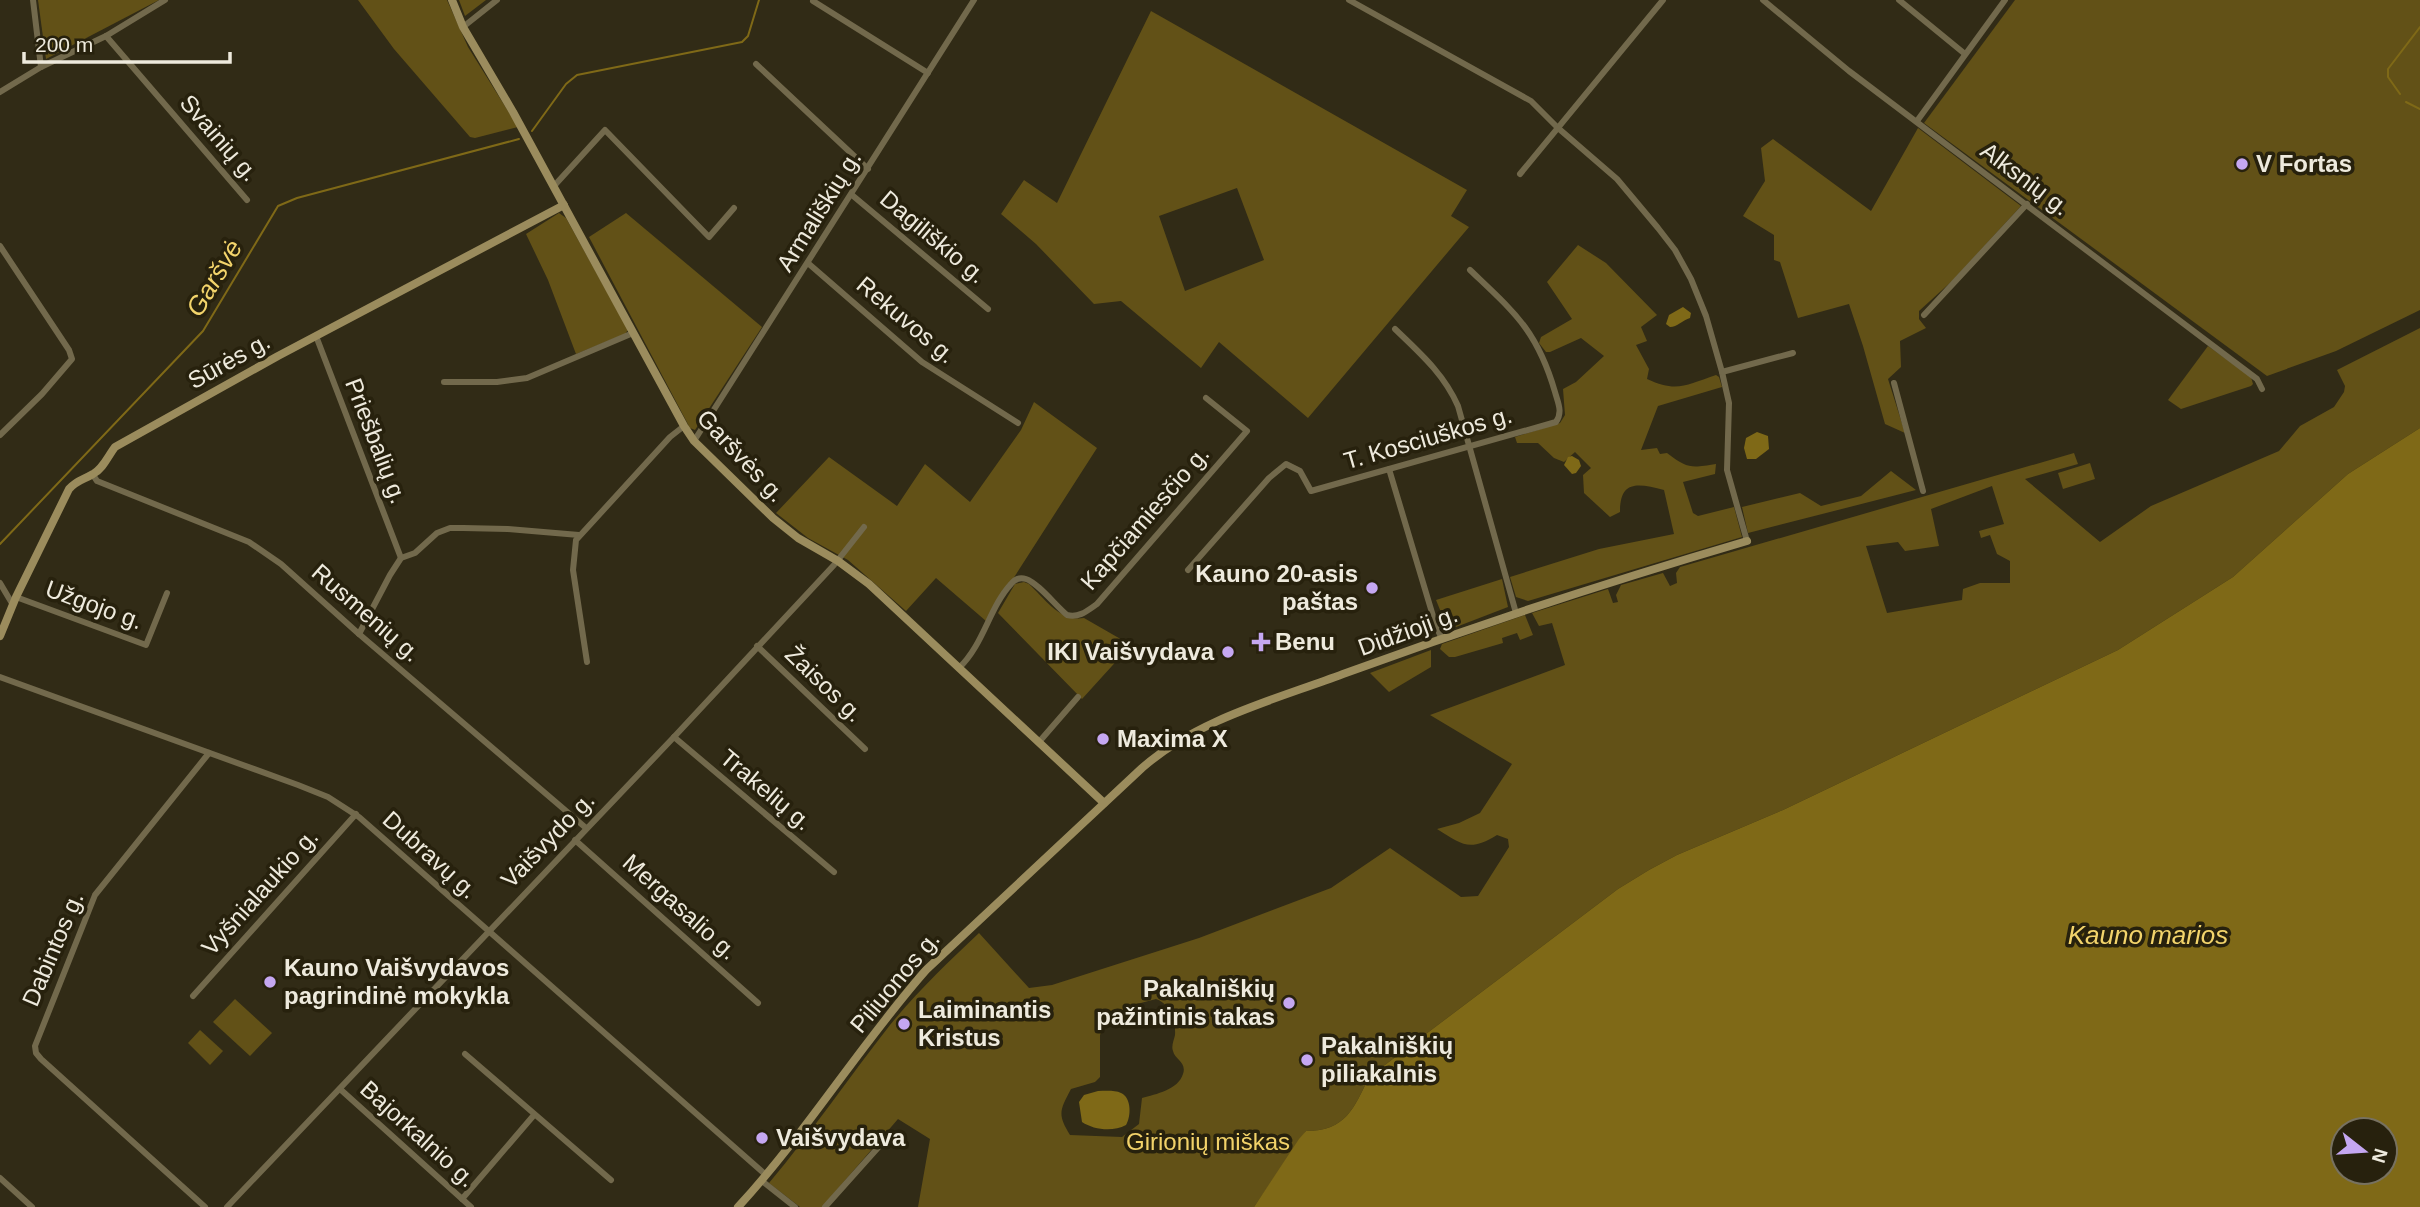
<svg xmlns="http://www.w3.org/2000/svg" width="2420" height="1207" viewBox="0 0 2420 1207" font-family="Arial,sans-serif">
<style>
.green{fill:#625117;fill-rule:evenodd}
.water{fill:#7f6917;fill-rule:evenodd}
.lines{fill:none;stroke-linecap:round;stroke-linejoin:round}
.stream{stroke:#7f6917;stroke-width:2}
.street{stroke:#72694c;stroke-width:6}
.secondary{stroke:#9b8c5d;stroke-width:8}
.poi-dot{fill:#c5a7f1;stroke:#27210d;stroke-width:2.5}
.labels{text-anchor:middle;stroke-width:7;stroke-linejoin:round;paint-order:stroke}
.street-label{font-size:24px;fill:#eeeadd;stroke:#27210d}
.poi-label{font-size:24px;font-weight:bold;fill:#eeeadd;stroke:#27210d;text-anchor:start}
.park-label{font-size:24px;fill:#f2d269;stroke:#27210d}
.water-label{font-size:26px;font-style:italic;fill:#f3d46b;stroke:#27210d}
</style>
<rect width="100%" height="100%" fill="#312b16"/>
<g class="green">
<polygon points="38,0 159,0 46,59"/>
<polygon points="358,0 447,0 468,47 518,127 475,138 470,137 394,49"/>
<polygon points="459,0 486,0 465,16"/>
<polygon points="2015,0 2420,0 2420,310 2336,351 2267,376 1924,123"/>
<path d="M 1151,11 L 1467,190 L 1451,216 L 1469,227 L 1308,418 L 1219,342 L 1201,368 L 1121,301 L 1094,304 L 1036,244 L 1001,214 L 1024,180 L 1057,203 ZM 1237,188 L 1264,260 L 1185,291 L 1159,216 Z"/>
<polygon points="1918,128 2021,206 1952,281 1919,311 1919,319 1926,328 1900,341 1901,367 1888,379 1905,433 1885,424 1863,346 1849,304 1798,318 1780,262 1774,260 1774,235 1743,216 1765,181 1761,148 1773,139 1871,211"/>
<polygon points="559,213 566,218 628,330 625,334 576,354 548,280 526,234"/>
<polygon points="626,213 762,327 695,430 690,428 589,237"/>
<path d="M 1578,245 L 1606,263 L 1657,315 L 1641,327 L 1647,341 L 1636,345 L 1649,369 L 1647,379 C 1677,393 1686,385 1716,375 L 1719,377 L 1722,387 L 1658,406 L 1641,450 L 1657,448 L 1660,454 L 1667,453 C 1688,469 1691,468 1716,464 L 1715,474 L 1683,482 L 1693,513 L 1698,516 L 1734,507 L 1742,537 L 1528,601 L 1516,597 L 1510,577 L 1599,549 L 1674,534 L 1664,490 C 1639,484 1620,479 1620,512 L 1610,517 L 1584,493 L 1583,475 L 1591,468 L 1575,452 L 1564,462 L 1554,458 L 1538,443 L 1517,443 L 1515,437 L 1560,423 L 1565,415 L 1563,389 L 1576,382 L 1604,356 L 1581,338 L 1550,352 L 1546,352 L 1539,343 L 1541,337 L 1572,319 L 1547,282 Z"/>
<path d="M 2420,328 L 2420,428 L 2348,474 L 2233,577 L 2118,650 L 1783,810 L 1677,855 L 1649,870 L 1618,889 L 1369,1077 C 1354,1108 1346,1131 1306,1131 L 1254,1207 L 918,1207 L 930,1139 L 898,1119 L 822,1207 L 800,1207 L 769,1183 C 812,1132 849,1077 890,1025 C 917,992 948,962 979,933 L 1029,988 L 1052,985 L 1199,938 L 1331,888 L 1390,848 L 1461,897 L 1478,896 L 1509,847 L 1508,839 L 1497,835 C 1469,852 1463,845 1437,829 L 1459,823 L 1480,813 L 1512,764 L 1430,715 L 1565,665 L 1552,623 L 1539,626 L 1532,613 L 1608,589 L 1613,603 L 1618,602 L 1616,595 L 1621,585 L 1663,573 L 1670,586 L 1677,583 L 1676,573 L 1680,567 L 2074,453 L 2078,464 L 2025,479 L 2100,542 L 2151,506 L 2279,451 L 2300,426 L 2334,407 L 2344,392 L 2345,386 L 2337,370 ZM 1992,486 L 2004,524 L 1979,531 L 1981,538 L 1990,535 L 1997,554 L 2010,561 L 2010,583 L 1980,583 L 1963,589 L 1962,600 L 1887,613 L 1866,546 L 1898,542 L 1905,551 L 1939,546 L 1931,509 ZM 1156,999 C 1170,1004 1176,1021 1175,1035 C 1174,1040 1171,1046 1173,1051 C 1175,1060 1187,1062 1183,1074 C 1178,1090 1156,1094 1142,1098 L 1139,1124 L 1122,1137 L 1070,1135 C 1057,1114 1060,1110 1071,1089 L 1095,1082 L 1100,1077 L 1100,1035 L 1103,1027 L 1119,1020 L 1137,1004 Z"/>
<polygon points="2208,346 2251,377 2253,384 2251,386 2181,409 2168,400"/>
<polygon points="1034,402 1097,448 986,621 936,578 906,611 848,560 808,538 776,513 829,457 897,506 925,464 970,502 1021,430"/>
<polygon points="2090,463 2095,479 2063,489 2058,473"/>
<polygon points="1891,471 1916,490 1748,533 1742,507 1800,493 1821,506 1861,496"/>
<polygon points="1502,579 1508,607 1456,627 1445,622 1436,600"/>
<path d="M 1024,582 L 1029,584 C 1045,599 1060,622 1084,618 L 1131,645 L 1082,699 L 998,613 L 1015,584 Z"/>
<polygon points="1525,615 1533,635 1520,640 1517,633 1502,638 1503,643 1455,657 1449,657 1440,649 1442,644"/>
<polygon points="1431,650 1431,667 1389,692 1370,673"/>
<polygon points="235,999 272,1033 250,1056 213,1022"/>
<polygon points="200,1030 223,1051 210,1065 188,1043"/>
</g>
<g class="water">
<path d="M 1683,307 L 1691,313 L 1690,318 C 1683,320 1677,327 1670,327 L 1666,324 L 1669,315 Z"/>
<path d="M 2420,428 L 2420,1207 L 1254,1207 L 1299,1139 L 1306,1131 C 1346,1131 1354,1108 1369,1077 L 1618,889 L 1649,870 L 1677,855 L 1783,810 L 2118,650 L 2233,577 L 2348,474 ZM 2343,1130 L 2385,1130 L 2385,1172 L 2343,1172 Z"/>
<polygon points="1757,432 1768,436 1769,449 1756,459 1747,459 1744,448 1746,438"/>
<polygon points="1572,456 1579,460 1581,466 1576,473 1572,474 1564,465 1568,457"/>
<path d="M 1098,1091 C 1105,1091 1115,1090 1121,1093 C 1132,1098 1131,1117 1126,1125 C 1113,1132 1094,1130 1082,1122 L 1079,1102 L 1084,1095 Z"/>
</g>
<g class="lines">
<g class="stream">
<polyline points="2400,94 2388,77 2388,69 2420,27"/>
<polyline points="2406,102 2420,109"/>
<polyline points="532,131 566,84 577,75 742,42 748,36 759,0"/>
<polyline points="0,544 203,331 278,206 297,198 519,139"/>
</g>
<g class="street">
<polyline points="33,0 41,67"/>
<polyline points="1349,0 1531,101 1558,128 1617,179 1658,228 1675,250 1691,279 1706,316 1722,372 1729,403 1727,470 1747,541"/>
<polyline points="1763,0 1849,71 2257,379 2262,389"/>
<polyline points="1899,0 1965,54"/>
<polyline points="813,1 928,73"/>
<polyline points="463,27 497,0"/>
<polyline points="106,36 247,200"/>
<polyline points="756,64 868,169"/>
<polyline points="0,92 41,67 106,36 165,0"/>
<polyline points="1917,121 2005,0"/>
<polyline points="1520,174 1663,0"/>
<polyline points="554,186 605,130 709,237 734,208"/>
<polyline points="852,195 988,309"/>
<polyline points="0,246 69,350 72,359 42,394 0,435"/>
<polyline points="809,264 922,362 1018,423"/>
<polyline points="1924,315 2027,204"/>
<path d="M 1395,329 C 1420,353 1444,374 1458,406 L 1516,613"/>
<polyline points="316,336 401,558"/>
<polyline points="1722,372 1793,353"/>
<polyline points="444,382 497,382 527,378 633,333"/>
<polyline points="1894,383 1923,491"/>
<polyline points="694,441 974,0"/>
<polyline points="1389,469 1436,626 1442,639"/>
<polyline points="93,475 97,481 249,542 281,564 359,634 586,828"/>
<path d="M 1188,570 L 1269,478 L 1286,464 L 1300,471 L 1311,491 L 1556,422 C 1563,412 1558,403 1555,392 C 1537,330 1514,312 1470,270"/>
<polyline points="0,583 13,605"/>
<polyline points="16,597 146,645 167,593"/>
<polyline points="359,634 390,575 401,558 415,553 437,533 450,528 463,528 508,529 579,535"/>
<polyline points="757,646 865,749"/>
<polyline points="587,662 573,570 576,540 670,437 684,426"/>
<path d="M 959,668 C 984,644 989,608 1011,584 C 1015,579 1020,577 1026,579 C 1038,583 1056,606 1067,615 C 1079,618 1087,611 1097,604 L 1247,431 L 1206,398"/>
<polyline points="0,677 298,785 328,797 359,817 766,1175"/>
<polyline points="674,737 834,872"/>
<polyline points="1039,742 1078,697"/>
<polyline points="575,840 758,1003"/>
<polyline points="193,996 356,814"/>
<polyline points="465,1054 611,1180"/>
<polyline points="340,1089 471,1207"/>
<polyline points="0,1178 32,1207"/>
<polyline points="762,1181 795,1207"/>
<polyline points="462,1199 534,1115"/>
<polyline points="205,1207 41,1059 36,1053 35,1046 95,895 209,753"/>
<polyline points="227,1207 674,737 834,565 864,527"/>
<polyline points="825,1207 884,1141"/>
</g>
<g class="secondary">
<polyline points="452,0 463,27 513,112 684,426 694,441 773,518 798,538 838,561 869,584 1104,803"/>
<path d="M 0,636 L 16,597 L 69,489 C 77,480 83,480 93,474 C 103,469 108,456 115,447 L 278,356 L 564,205"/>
<path d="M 738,1207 C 807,1132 860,1045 926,970 L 1142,768 C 1198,719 1274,700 1343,674 C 1477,625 1611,581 1747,541"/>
</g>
</g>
<g class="poi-dot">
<circle cx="2242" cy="164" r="7"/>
<circle cx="1372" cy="588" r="7"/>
<path d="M1257.5 631.5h7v7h7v7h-7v7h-7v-7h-7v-7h7z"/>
<circle cx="1228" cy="652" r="7"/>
<circle cx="1103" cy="739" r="7"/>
<circle cx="270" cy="982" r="7"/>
<circle cx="1289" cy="1003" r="7"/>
<circle cx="904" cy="1024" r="7"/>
<circle cx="1307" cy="1060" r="7"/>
<circle cx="762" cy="1138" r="7"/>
</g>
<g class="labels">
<g class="street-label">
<text transform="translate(219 138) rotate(49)" y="8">Svainių g.</text>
<text transform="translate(2025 179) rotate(37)" y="8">Alksnių g.</text>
<text transform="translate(819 211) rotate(-58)" y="8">Armališkių g.</text>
<text transform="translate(933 237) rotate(40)" y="8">Dagiliškio g.</text>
<text transform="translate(906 320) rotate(40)" y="8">Rekuvos g.</text>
<text transform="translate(229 361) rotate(-29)" y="8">Sūrės g.</text>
<text transform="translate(1428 438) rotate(-16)" y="8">T. Kosciuškos g.</text>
<text transform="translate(376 441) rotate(69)" y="8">Priešbalių g.</text>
<text transform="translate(741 456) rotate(47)" y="8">Garšvės g.</text>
<text transform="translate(1145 518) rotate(-49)" y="8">Kapčiamiesčio g.</text>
<text transform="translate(94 605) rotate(20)" y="8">Užgojo g.</text>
<text transform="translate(366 613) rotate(41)" y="8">Rusmenių g.</text>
<text transform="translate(1408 631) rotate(-20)" y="8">Didžioji g.</text>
<text transform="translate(824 684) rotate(44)" y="8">Žaisos g.</text>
<text transform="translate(766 790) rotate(40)" y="8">Trakelių g.</text>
<text transform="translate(548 840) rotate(-46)" y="8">Vaišvydo g.</text>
<text transform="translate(430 855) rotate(42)" y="8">Dubravų g.</text>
<text transform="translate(260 892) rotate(-48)" y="8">Vyšnialaukio g.</text>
<text transform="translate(680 907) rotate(42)" y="8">Mergasalio g.</text>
<text transform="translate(53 949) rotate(-67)" y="8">Dabintos g.</text>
<text transform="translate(895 982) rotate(-50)" y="8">Piliuonos g.</text>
<text transform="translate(418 1134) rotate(42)" y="8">Bajorkalnio g.</text>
</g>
<g class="poi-label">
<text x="2256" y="172">V Fortas</text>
<text x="1358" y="582" text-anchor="end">Kauno 20-asis<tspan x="1358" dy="28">paštas</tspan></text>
<text x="1275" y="650">Benu</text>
<text x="1214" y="660" text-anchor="end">IKI Vaišvydava</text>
<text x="1117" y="747">Maxima X</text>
<text x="284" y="976">Kauno Vaišvydavos<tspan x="284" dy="28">pagrindinė mokykla</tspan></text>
<text x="1275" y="997" text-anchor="end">Pakalniškių<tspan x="1275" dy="28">pažintinis takas</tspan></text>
<text x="918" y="1018">Laiminantis<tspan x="918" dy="28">Kristus</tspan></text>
<text x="1321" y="1054">Pakalniškių<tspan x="1321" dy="28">piliakalnis</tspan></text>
<text x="776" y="1146">Vaišvydava</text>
</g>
<g class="park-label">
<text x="1208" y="1150">Girionių miškas</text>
</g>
<g class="water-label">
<text transform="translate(214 278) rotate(-59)" y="9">Garšvė</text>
<text x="2148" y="944">Kauno marios</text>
</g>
</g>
<g transform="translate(2364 1151) rotate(107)"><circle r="33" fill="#27210d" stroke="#777160" stroke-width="2"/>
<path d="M0-5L12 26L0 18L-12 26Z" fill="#c5a7f1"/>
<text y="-10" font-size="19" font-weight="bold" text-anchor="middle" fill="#eeeadd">N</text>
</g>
<path d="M24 52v10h206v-10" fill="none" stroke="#eeeadd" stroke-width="3.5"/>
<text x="35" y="52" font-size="21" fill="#eeeadd" stroke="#27210d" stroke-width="5" paint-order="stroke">200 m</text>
</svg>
